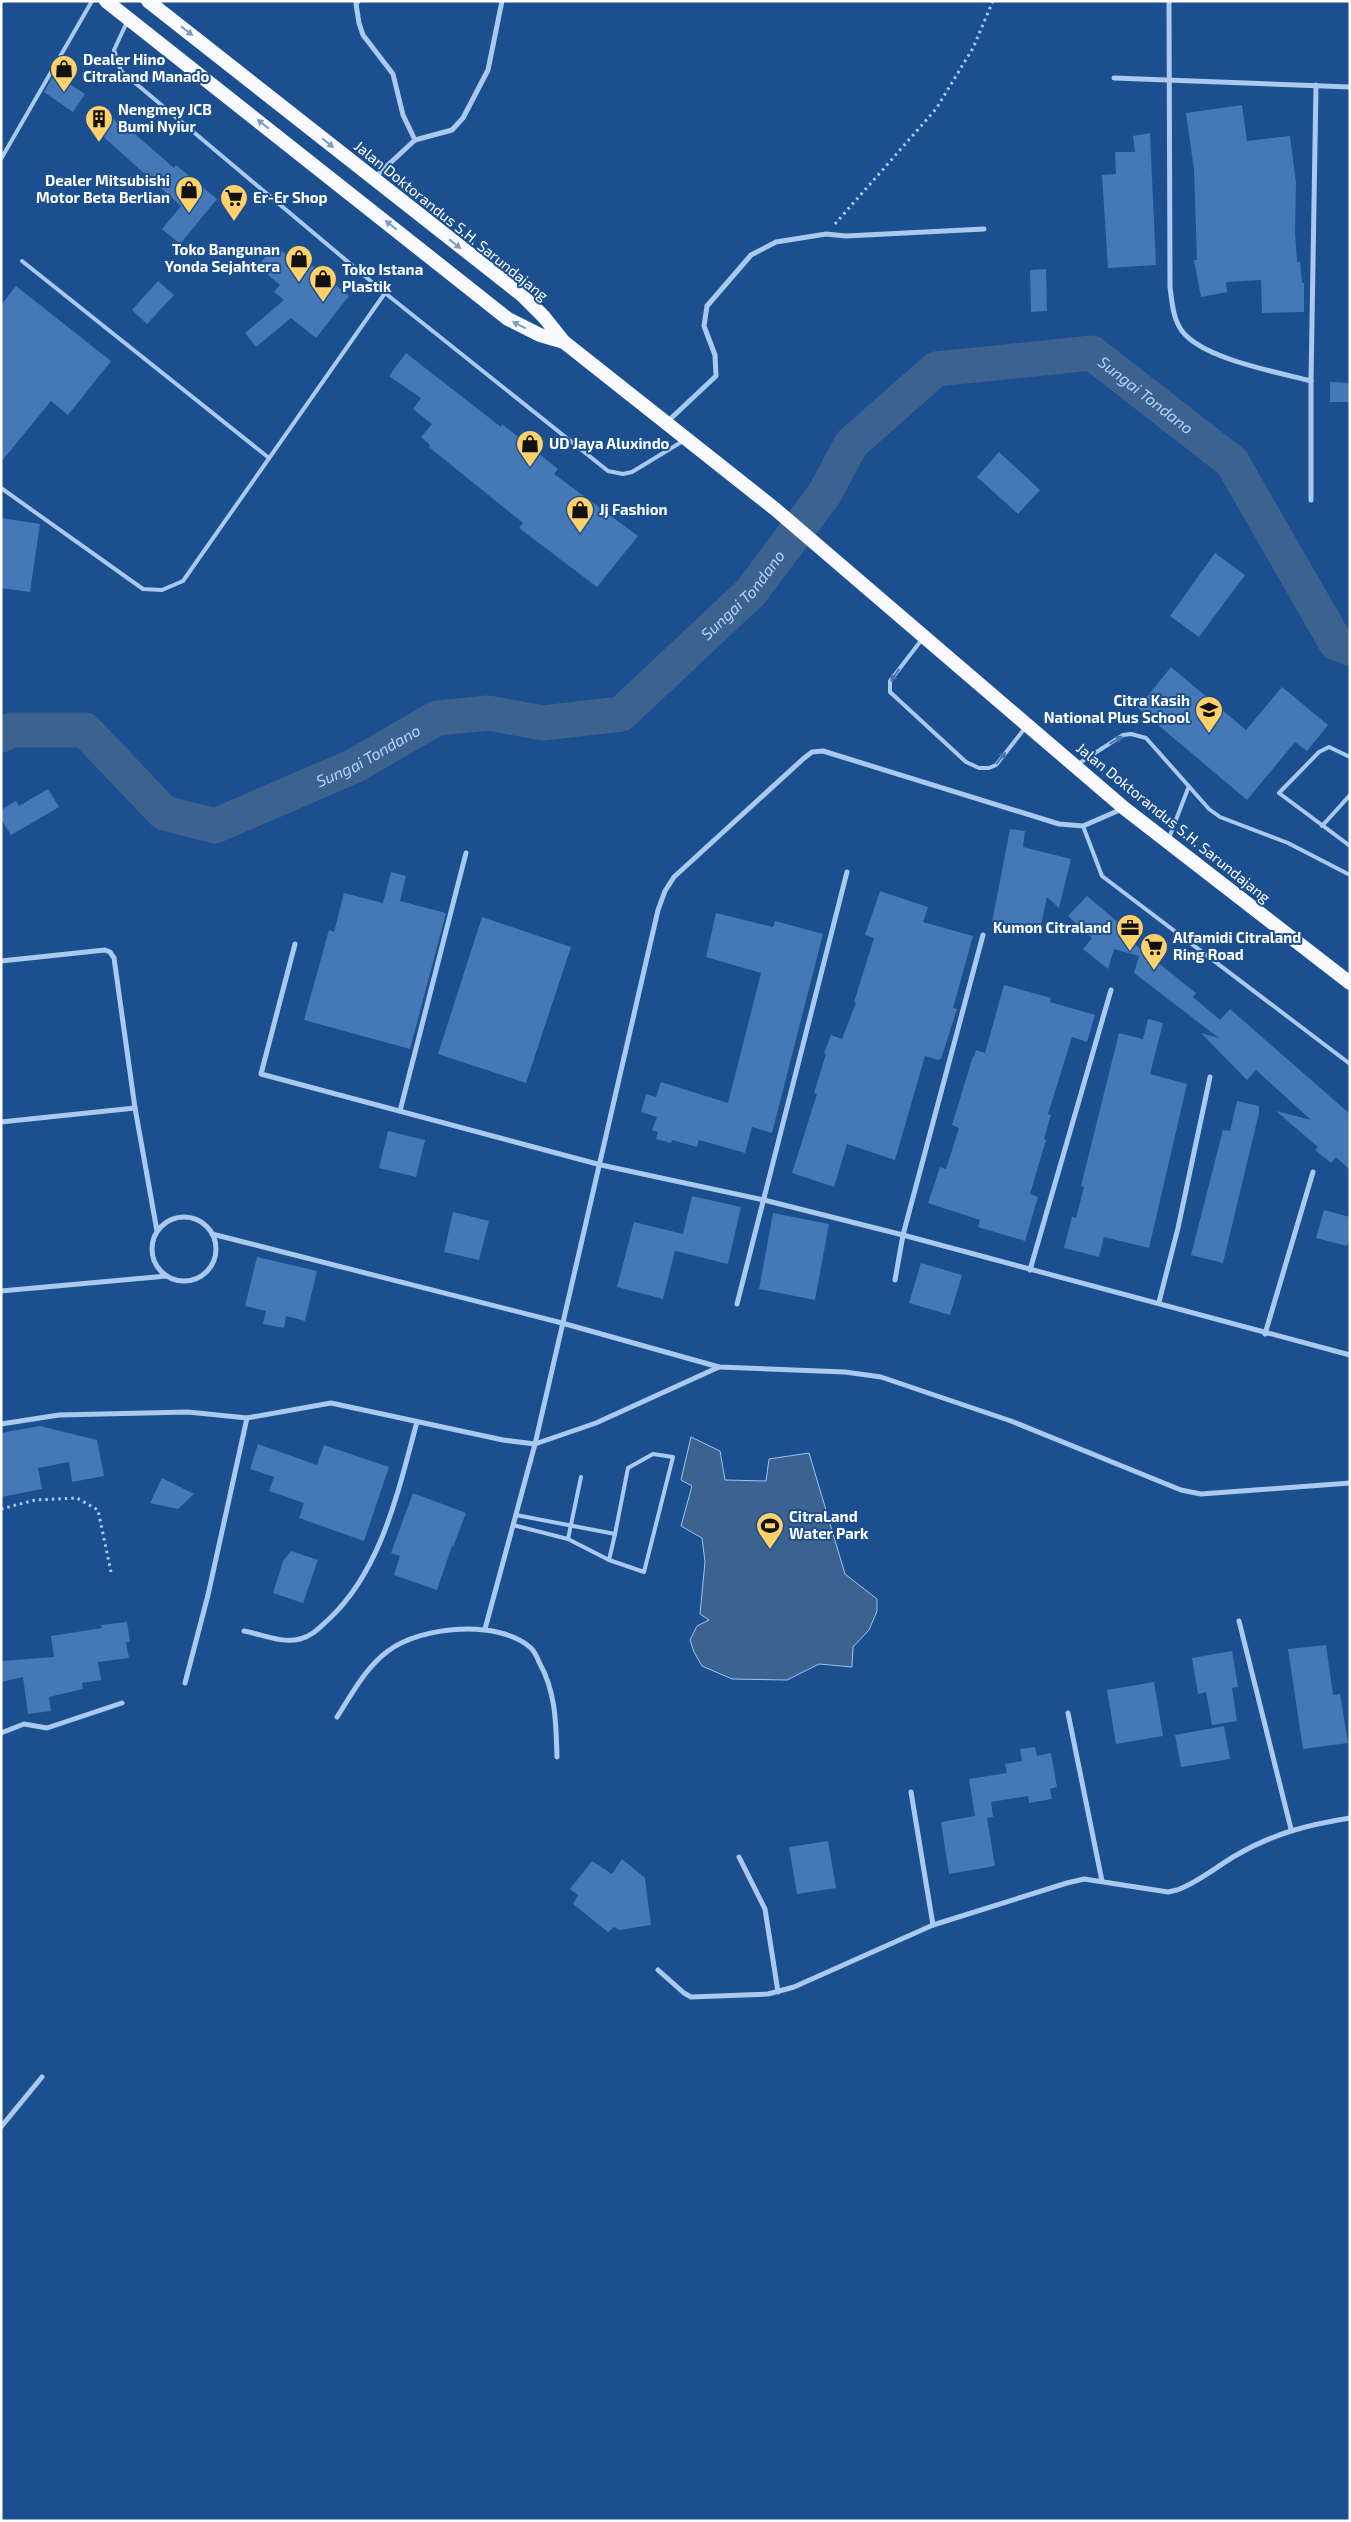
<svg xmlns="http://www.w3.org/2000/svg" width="1351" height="2522" viewBox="0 0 1351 2522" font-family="'Exo 2',sans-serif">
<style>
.water{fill:#3c6290;stroke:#9cc4f0}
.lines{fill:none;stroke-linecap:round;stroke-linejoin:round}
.river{stroke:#3c6290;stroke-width:35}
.building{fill:#4478b7}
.path{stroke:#a9c9ee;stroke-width:3;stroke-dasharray:2.5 4;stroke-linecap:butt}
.service{stroke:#a9c9ee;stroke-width:4}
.minor{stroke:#a9c9ee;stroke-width:5}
.trunk{stroke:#f8faff;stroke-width:14}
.oneway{fill:#7e9cc1}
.oneway2{fill:#4674ac}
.labels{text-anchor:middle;stroke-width:4;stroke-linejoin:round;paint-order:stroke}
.poi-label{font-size:15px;font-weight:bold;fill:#fff;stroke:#1b4f8f;text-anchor:start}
.street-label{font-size:15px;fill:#fff;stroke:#1b4f8f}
.water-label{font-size:16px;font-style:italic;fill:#b5d3f5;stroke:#1b4f8f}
</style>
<rect width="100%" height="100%" fill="#1b4f8f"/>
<polygon class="water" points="691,1437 720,1451 725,1480 766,1481 769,1459 809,1453 845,1574 877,1599 877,1611 869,1630 853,1647 852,1667 819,1664 787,1680 732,1679 702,1666 694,1652 690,1640 697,1626 709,1620 700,1614 705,1562 702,1538 681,1526 692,1486 681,1480"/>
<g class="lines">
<path class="river" id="s1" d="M 1,735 L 11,730 L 85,730 L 164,813 L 215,826 L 354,766 L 437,718 L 488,713 L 543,723 L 621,714 L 751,592 L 825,493 L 851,444 L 936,369 L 1092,353 L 1232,462 L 1336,643 L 1350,648"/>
</g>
<g class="building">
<polygon points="54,74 85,94 73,112 44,92"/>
<polygon points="1242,105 1247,141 1290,136 1296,183 1295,232 1297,262 1300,262 1302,283 1304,283 1304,312 1262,313 1261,280 1226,282 1227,292 1201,297 1194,260 1197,260 1194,170 1186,113"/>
<polygon points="111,117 125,129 127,127 174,168 176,165 217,199 180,244 162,229 181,206 99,133"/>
<polygon points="1150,133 1156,265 1108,268 1102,175 1116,174 1115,152 1135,152 1133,136"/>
<polygon points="275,245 297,264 302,257 349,296 316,338 291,318 256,347 245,333 284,300 274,292 280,285 258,266"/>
<polygon points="1046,269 1047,311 1031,312 1030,270"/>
<polygon points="158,281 174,295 147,324 132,310"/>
<polygon points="16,286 111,361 68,415 51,401 1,462 1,305"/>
<polygon points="406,353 501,427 502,424 558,469 554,474 638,536 597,587 519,528 523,523 429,447 430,445 421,437 432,424 413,409 421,398 389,376"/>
<polygon points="1330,382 1350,383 1350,402 1330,402"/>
<polygon points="999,452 1040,490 1018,514 977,477"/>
<polygon points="1,518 40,524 30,592 1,588"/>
<polygon points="1215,553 1245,575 1199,637 1170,616"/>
<polygon points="1171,667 1246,730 1282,687 1328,725 1307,751 1295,742 1247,800 1138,708"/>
<polygon points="48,789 59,807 11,835 1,819 1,810 16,801 19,806"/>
<polygon points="1010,829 1025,831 1023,847 1071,859 1059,908 1047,897 1039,934 992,922"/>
<polygon points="391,872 406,876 400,901 446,913 410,1049 304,1020 329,930 334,932 344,893 383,903"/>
<polygon points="880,891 928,907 923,922 973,936 953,1008 957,1009 941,1059 938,1060 925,1056 895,1160 847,1144 834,1187 792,1173 817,1094 814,1093 826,1054 824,1053 831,1035 842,1039 856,1003 854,1002 874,938 865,935"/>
<polygon points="1087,896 1132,934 1128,939 1196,993 1193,997 1220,1020 1230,1009 1350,1114 1350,1170 1336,1157 1331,1163 1315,1150 1318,1147 1276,1111 1311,1120 1256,1070 1247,1080 1201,1033 1219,1038 1134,973 1139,956 1114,949 1108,969 1083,949 1092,938 1068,916"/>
<polygon points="716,913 773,927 775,921 823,934 772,1133 752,1127 745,1153 699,1140 697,1147 672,1140 671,1143 656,1139 658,1132 652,1130 657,1117 641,1112 646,1094 656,1097 661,1082 728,1103 761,973 706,957"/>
<polygon points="482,917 571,947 526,1083 438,1054"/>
<polygon points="1004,985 1051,998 1050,1002 1095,1015 1087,1042 1072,1037 1048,1114 1051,1115 1044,1139 1046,1140 1030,1194 1038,1197 1025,1241 978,1227 980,1220 928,1203 940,1167 946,1169 959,1128 952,1125 973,1056 974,1057 976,1050 985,1053"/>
<polygon points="1148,1019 1163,1023 1150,1074 1187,1084 1149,1248 1104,1237 1099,1257 1064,1248 1072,1217 1076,1218 1084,1187 1081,1186 1119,1033 1143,1039"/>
<polygon points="1237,1101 1259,1106 1259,1113 1223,1263 1191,1255 1223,1130 1230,1131"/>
<polygon points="388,1131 425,1140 416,1177 379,1168"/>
<polygon points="692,1196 741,1207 728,1264 675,1251 663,1299 617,1287 634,1222 683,1234"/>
<polygon points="1324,1210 1350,1217 1350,1237 1347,1246 1316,1238"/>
<polygon points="453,1212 489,1221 479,1260 444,1252"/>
<polygon points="773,1213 829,1224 815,1300 759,1289"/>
<polygon points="257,1257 317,1271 305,1321 286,1316 284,1328 263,1324 266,1311 245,1306"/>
<polygon points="921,1263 962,1275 950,1315 909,1303"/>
<polygon points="40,1426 97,1440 104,1476 72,1482 69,1462 38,1468 42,1489 1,1497 1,1433"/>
<polygon points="258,1444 317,1465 324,1445 389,1467 364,1541 299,1518 304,1503 269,1491 274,1477 250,1469"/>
<polygon points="162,1478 194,1494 178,1509 150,1503"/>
<polygon points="413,1493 466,1513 453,1547 452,1546 437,1590 394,1575 400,1556 391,1553"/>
<polygon points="291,1551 318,1560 303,1603 273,1593 283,1561"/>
<polygon points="127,1622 130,1642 126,1642 129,1658 98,1662 101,1680 82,1683 83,1689 49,1697 51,1711 28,1714 23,1677 1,1682 1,1661 54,1657 51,1636 102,1628 101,1625"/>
<polygon points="1326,1645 1333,1695 1340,1694 1348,1743 1303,1749 1288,1649"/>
<polygon points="1232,1651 1238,1687 1232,1688 1237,1721 1212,1725 1206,1692 1198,1694 1192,1658"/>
<polygon points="1154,1682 1163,1736 1116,1744 1107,1690"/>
<polygon points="1224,1726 1230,1759 1181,1767 1175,1735"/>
<polygon points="1035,1747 1037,1756 1051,1753 1057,1787 1050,1789 1052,1799 1029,1803 1028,1796 991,1802 993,1817 987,1818 995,1866 949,1874 941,1822 975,1816 969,1779 1007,1773 1005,1764 1022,1761 1020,1749"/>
<polygon points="828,1841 836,1888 797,1894 789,1847"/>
<polygon points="622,1859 645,1878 651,1925 619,1930 614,1927 608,1932 573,1904 578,1895 570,1889 592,1861 612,1874"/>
</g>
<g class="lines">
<g class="path">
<polyline points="835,224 936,109 973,48 993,1"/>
<polyline points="1,1509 35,1500 77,1498 98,1510 111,1572"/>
</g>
<g class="service">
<polyline points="127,22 114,50 121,71 385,293 608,471 623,474 632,472 683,441"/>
<polyline points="1,159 92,1"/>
<polyline points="22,261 269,458"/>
<polyline points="1,488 143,589 162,590 183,581 385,293"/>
<polyline points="923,638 890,681 890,692 966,762 979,768 989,768 996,765 1025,728"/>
<polyline points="1350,757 1329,747 1319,752 1279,793 1350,846"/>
<polyline points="1078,764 1123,735 1131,734 1146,738 1209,809 1220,817 1288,843 1350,875"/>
<polyline points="1083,826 1102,876 1350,1064"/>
<polyline points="1322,826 1350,795"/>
<polyline points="1169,838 1189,786"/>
<polyline points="516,1515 615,1534 628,1468 653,1454 673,1457 644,1572 609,1560"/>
<polyline points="513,1525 568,1539 609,1560 615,1534"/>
<polyline points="568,1539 581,1477"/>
</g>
<g class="minor">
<polyline points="358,1 356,4 359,23 363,35 393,74 403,115 415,140"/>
<path d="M 1169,1 L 1170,287 C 1172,302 1173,319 1182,331 C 1203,359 1277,372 1311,381"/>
<polyline points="1114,78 1350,87"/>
<polyline points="375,177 415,140 452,130 463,118 488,70 502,1"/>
<polyline points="666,423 716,376 715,355 704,326 707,306 751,255 776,242 826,234 846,236 984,229"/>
<polyline points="1311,500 1311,381 1316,85"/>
<polyline points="295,944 261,1074 601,1165 764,1200 903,1235 1350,1355"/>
<polyline points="1,961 105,950 110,952 114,958 135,1108 157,1231"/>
<polyline points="400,1111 466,853"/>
<polyline points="1,1122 135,1108"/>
<circle cx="184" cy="1249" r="32"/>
<polyline points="212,1234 562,1323 719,1367 845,1372 881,1377 1011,1421 1181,1490 1201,1494 1350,1483"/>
<polyline points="1030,1270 1111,990"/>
<polyline points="895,1280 903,1235 983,935"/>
<polyline points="1,1291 167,1276"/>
<polyline points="1159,1302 1178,1228 1210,1077"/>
<polyline points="737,1304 847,872"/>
<polyline points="1265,1334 1313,1172"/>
<polyline points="1,1424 59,1415 188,1412 247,1418 331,1403 503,1440 535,1444 596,1423 719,1367"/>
<polyline points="1239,1621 1291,1829"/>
<polyline points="485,1629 535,1444 658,910 665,891 674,877 803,759 812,752 823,751 1059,824 1083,826 1122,809"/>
<path d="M 244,1631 C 261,1634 283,1644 300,1639 C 312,1636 319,1628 328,1620 C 382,1570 398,1491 417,1422"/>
<polyline points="185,1683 208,1595 247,1418"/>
<polyline points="1068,1713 1102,1881"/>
<path d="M 337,1717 C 352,1694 365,1668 388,1651 C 421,1626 499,1619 531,1648 C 535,1652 537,1657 539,1662 C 556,1692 556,1723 557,1757"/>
<polyline points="1,1733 24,1724 47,1728 122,1703"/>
<polyline points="911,1792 933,1925"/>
<polyline points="739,1857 765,1909 778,1992"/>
<path d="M 658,1970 L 684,1993 L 691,1997 L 768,1994 L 794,1987 L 933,1925 L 1067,1883 L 1084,1879 L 1168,1892 L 1177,1890 C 1197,1883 1215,1868 1233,1857 C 1272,1834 1306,1825 1350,1818"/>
<polyline points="1,2127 42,2077"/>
</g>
<g class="trunk">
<polyline points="106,1 508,319 540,335 564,342"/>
<polyline points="148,1 522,295 544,317 564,342 775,509 1124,808 1350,983"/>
</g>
</g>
<defs><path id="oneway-solid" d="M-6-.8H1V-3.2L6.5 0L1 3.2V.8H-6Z" transform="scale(1.25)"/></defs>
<g class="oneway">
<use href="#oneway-solid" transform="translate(187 31) rotate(38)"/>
<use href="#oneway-solid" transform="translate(263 124) rotate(-142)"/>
<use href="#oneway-solid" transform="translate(328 143) rotate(39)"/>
<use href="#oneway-solid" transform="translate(391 225) rotate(-141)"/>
<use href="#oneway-solid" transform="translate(455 244) rotate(38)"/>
<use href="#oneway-solid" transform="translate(519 325) rotate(-154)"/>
</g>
<g class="oneway2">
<use href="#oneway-solid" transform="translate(895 675) rotate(125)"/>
<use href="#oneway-solid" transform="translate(1116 740) rotate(-31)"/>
<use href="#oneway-solid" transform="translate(1001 758) rotate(-51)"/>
</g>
<defs>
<symbol id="shop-pin" viewBox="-11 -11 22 30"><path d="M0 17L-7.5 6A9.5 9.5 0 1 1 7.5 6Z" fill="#ffd166" stroke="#1b4f8f"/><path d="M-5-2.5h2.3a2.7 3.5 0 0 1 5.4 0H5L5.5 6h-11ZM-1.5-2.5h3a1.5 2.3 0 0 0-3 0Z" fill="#111"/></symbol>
<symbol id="building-pin" viewBox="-11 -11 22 30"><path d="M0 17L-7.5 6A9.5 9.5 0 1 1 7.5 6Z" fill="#ffd166" stroke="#1b4f8f"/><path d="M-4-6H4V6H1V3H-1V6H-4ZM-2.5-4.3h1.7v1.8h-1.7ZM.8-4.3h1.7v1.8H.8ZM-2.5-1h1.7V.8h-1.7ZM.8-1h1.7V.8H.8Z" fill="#111"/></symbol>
<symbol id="supermarket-pin" viewBox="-11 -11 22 30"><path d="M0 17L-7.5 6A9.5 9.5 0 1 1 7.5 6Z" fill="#ffd166" stroke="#1b4f8f"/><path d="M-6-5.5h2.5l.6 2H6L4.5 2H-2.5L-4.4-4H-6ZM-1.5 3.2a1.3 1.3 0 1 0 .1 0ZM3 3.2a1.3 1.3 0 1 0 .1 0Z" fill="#111"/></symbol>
<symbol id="school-pin" viewBox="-11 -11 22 30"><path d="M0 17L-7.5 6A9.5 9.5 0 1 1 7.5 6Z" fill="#ffd166" stroke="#1b4f8f"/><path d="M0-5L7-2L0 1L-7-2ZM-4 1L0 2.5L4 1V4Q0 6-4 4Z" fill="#111"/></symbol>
<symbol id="office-pin" viewBox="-11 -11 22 30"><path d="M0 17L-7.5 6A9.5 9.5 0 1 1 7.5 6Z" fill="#ffd166" stroke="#1b4f8f"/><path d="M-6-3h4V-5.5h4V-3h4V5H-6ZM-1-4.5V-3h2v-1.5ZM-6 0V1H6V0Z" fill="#111"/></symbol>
<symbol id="stadium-pin" viewBox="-11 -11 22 30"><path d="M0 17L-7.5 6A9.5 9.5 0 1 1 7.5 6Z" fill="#ffd166" stroke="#1b4f8f"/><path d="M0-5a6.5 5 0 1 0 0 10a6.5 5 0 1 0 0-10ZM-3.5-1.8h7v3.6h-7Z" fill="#111"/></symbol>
</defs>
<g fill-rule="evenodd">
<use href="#shop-pin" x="48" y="53" width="32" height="43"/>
<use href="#building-pin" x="83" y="103" width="32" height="43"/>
<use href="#shop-pin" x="173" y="174" width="32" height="43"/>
<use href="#supermarket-pin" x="218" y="182" width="32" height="43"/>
<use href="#shop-pin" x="283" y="243" width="32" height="43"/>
<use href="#shop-pin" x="307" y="263" width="32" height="43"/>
<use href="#shop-pin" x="514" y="428" width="32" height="43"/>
<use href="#shop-pin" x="564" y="494" width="32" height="43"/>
<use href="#school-pin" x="1193" y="694" width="32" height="43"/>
<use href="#office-pin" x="1114" y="912" width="32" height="43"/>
<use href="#supermarket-pin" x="1138" y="931" width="32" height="43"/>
<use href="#stadium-pin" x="754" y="1510" width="32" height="43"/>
</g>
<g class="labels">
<g class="poi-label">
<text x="83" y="65">Dealer Hino<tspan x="83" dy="17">Citraland Manado</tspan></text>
<text x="118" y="115">Nengmey JCB<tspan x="118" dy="17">Bumi Nyiur</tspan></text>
<text x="170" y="186" text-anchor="end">Dealer Mitsubishi<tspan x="170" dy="17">Motor Beta Berlian</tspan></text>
<text x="253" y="203">Er-Er Shop</text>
<text x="280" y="255" text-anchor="end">Toko Bangunan<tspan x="280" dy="17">Yonda Sejahtera</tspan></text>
<text x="342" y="275">Toko Istana<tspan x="342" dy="17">Plastik</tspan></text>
<text x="549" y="449">UD Jaya Aluxindo</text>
<text x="599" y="515">Jj Fashion</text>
<text x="1190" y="706" text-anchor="end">Citra Kasih<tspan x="1190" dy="17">National Plus School</tspan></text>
<text x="1111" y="933" text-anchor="end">Kumon Citraland</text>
<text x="1173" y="943">Alfamidi Citraland<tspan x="1173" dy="17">Ring Road</tspan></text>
<text x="789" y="1522">CitraLand<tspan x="789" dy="17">Water Park</tspan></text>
</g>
<g class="street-label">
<text transform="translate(451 221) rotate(39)" y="5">Jalan Doktorandus S.H. Sarundajang</text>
<text transform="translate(1173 823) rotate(39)" y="5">Jalan Doktorandus S.H. Sarundajang</text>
</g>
<g class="water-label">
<text dy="6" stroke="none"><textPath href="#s1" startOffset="1381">Sungai Tondano</textPath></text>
<text dy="6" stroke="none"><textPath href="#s1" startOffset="856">Sungai Tondano</textPath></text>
<text dy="6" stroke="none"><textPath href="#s1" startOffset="421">Sungai Tondano</textPath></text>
</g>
</g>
<rect width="1351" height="2522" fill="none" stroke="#ffffff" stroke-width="5"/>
</svg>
